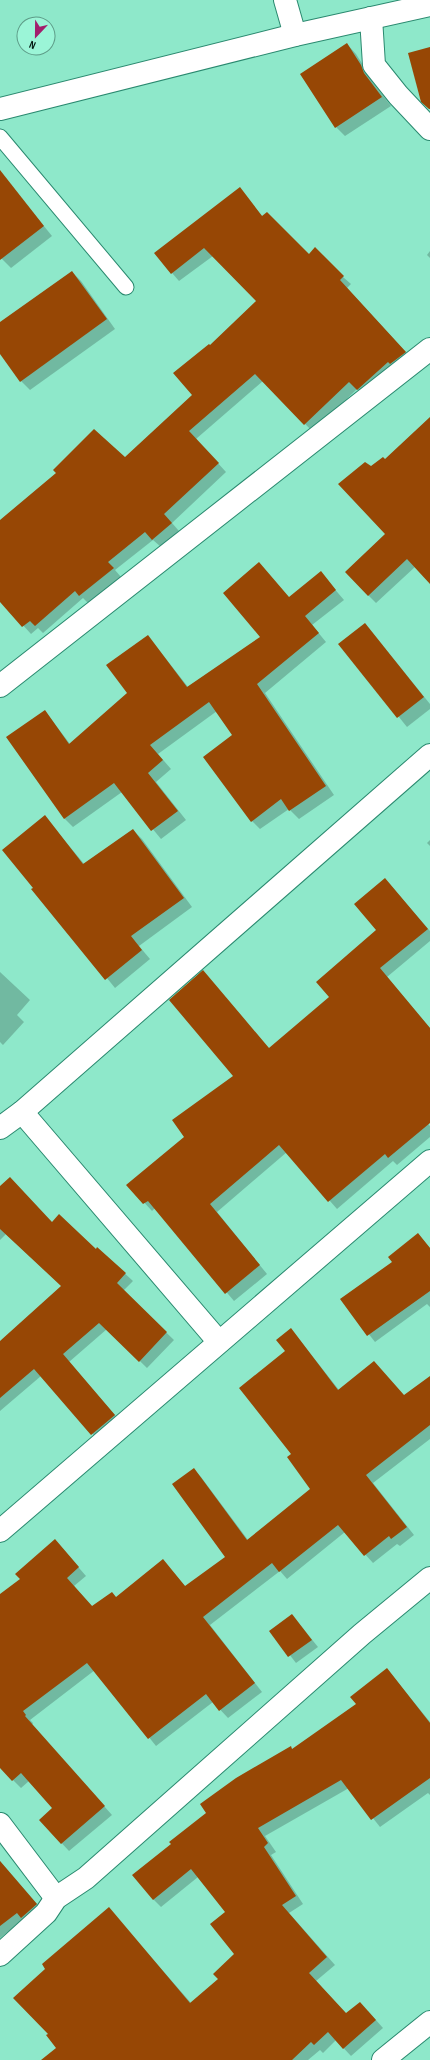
<svg xmlns="http://www.w3.org/2000/svg" width="430" height="2060" viewBox="0 0 430 2060" font-family="'Sofia Sans Condensed',sans-serif">
<style>
.shadow{fill:#0003}
.building{fill:#974705}
.lines{fill:none;stroke-linecap:round;stroke-linejoin:round}
.lane-casing{stroke:#2a896f;stroke-width:17}
.street-casing{stroke:#2a896f;stroke-width:24}
.lane{stroke:#fff;stroke-width:15}
.street{stroke:#fff;stroke-width:22}
</style>
<rect width="100%" height="100%" fill="#8ee8ca"/>
<g class="shadow">
<polygon points="347,44 356,54 370,76 373,83 391,106 345,136 336,127"/>
<polygon points="4,177 52,236 11,268 0,257 0,181"/>
<polygon points="240,189 263,217 309,255 315,249 343,277 351,284 347,288 413,360 365,398 357,389 313,432 263,381 196,439 226,472 172,523 179,531 161,547 153,540 115,570 121,577 88,603 83,598 43,633 38,628 31,634 0,600 0,522 125,459 193,395 211,347 257,301 213,256 179,281 172,273"/>
<polygon points="430,251 430,258 427,255"/>
<polygon points="72,272 81,281 115,329 30,390 21,381 0,353 0,323"/>
<polygon points="430,418 430,583 416,566 376,603 368,595 386,534 372,467 385,460"/>
<polygon points="259,564 289,598 321,573 344,600 312,625 326,642 265,693 334,795 299,819 289,809 260,829 252,821 233,735 217,711 158,754 171,769 156,782 186,820 161,839 122,792 73,827 64,818 45,711 70,744 129,693 148,636 188,687 262,637"/>
<polygon points="365,624 430,704 430,709 407,727 340,644"/>
<polygon points="45,817 85,865 133,830 142,839 192,907 139,946 150,959 115,988 34,888"/>
<polygon points="430,840 430,846 427,843"/>
<polygon points="392,887 430,931 430,941 387,977 430,1028 430,1110 422,1117 430,1126 430,1137 397,1165 393,1161 337,1209 287,1152 217,1212 267,1274 234,1301 155,1208 152,1211 128,1185 185,1137 270,1049 331,998 377,930"/>
<polygon points="0,972 30,1000 17,1015 24,1022 3,1045 0,1042"/>
<polygon points="0,1187 52,1223 96,1250 97,1248 133,1281 123,1291 174,1340 147,1368 107,1329 69,1362 121,1422 99,1441 41,1376 0,1411 0,1342 63,1287 6,1234 0,1240"/>
<polygon points="418,1234 430,1248 430,1307 427,1304 375,1342 341,1299 394,1262"/>
<polygon points="291,1329 339,1390 404,1396 430,1377 430,1439 373,1483 414,1535 400,1546 397,1544 373,1563 345,1532 287,1579 280,1571 210,1625 262,1692 228,1718 213,1702 156,1746 95,1670 30,1720 33,1723 32,1725 112,1815 69,1851 40,1820 53,1808 29,1781 21,1788 0,1767 0,1595 21,1579 55,1540 86,1576 74,1586 93,1607 116,1598 163,1561 186,1587 226,1558 193,1469 201,1477 248,1540 312,1489 292,1454 286,1352"/>
<polygon points="292,1615 318,1647 296,1663 271,1631"/>
<polygon points="387,1669 430,1722 430,1795 428,1793 380,1827 349,1788 265,1836 276,1852 271,1855 303,1904 289,1913 335,1965 316,1981 346,2014 368,2011 383,2028 351,2056 336,2040 323,2053 320,2050 308,2060 43,2060 58,2048 109,1909 191,2003 219,1980 235,1954 226,1912 198,1877 161,1907 153,1899 290,1747 293,1750 357,1704"/>
<polygon points="0,1861 43,1911 24,1919 0,1938"/>
</g>
<g class="building">
<polygon points="347,43 361,65 364,73 382,97 335,128 300,74"/>
<polygon points="430,47 430,109 429,109 421,102 408,53"/>
<polygon points="0,170 44,226 0,260"/>
<polygon points="240,187 262,216 267,212 309,254 315,247 344,276 340,280 406,352 390,364 388,362 357,390 349,382 304,425 255,374 189,431 219,463 164,514 172,523 152,540 145,532 108,562 114,568 79,596 75,591 35,626 30,621 22,627 0,602 0,520 56,473 53,470 94,429 125,457 192,395 173,373 209,344 210,345 256,301 204,248 171,274 154,253"/>
<polygon points="72,271 107,319 20,382 0,354 0,322"/>
<polygon points="430,417 430,584 407,559 368,596 345,572 385,534 338,484 365,462 371,466 383,457 385,459"/>
<polygon points="259,562 289,597 321,571 336,590 305,616 319,633 257,684 326,786 289,811 281,799 251,822 203,757 232,735 209,702 150,745 163,760 148,773 178,811 151,831 114,783 64,819 6,737 45,710 69,744 127,693 106,665 148,635 187,687 260,637 223,593"/>
<polygon points="365,623 424,697 397,718 338,644"/>
<polygon points="45,815 83,864 133,829 184,898 131,936 142,950 105,980 31,889 33,888 2,850"/>
<polygon points="385,878 428,929 380,968 430,1028 430,1123 388,1158 385,1154 328,1202 279,1145 210,1204 260,1265 225,1294 148,1201 143,1204 126,1185 184,1137 172,1120 233,1076 169,1000 203,970 269,1048 329,997 316,982 376,930 354,904"/>
<polygon points="10,1177 52,1222 59,1214 96,1249 97,1247 126,1273 117,1283 167,1332 139,1362 99,1323 63,1354 115,1415 91,1435 34,1369 0,1398 0,1341 61,1286 0,1229 0,1186"/>
<polygon points="418,1233 430,1248 430,1291 367,1336 340,1299 392,1262 388,1257"/>
<polygon points="291,1328 338,1390 374,1361 404,1395 430,1376 430,1425 366,1475 407,1527 391,1539 389,1536 364,1556 338,1525 279,1572 272,1563 203,1617 255,1683 219,1711 206,1694 148,1739 87,1663 23,1711 26,1715 25,1716 105,1806 61,1844 39,1820 52,1808 21,1773 12,1781 0,1768 0,1594 20,1579 15,1574 55,1539 79,1567 67,1578 92,1606 112,1592 116,1597 163,1559 185,1586 225,1557 172,1484 194,1468 247,1540 310,1489 287,1457 291,1454 239,1388 285,1351 276,1340"/>
<polygon points="292,1614 312,1640 288,1657 269,1631"/>
<polygon points="387,1668 430,1723 430,1778 371,1820 341,1780 258,1828 268,1843 264,1847 296,1896 282,1905 327,1957 309,1973 346,2013 360,2002 376,2020 343,2049 328,2032 314,2045 311,2042 292,2060 41,2060 56,2048 46,2035 48,2034 13,1998 45,1969 42,1964 109,1907 190,2003 218,1979 213,1974 234,1954 210,1924 225,1912 191,1869 153,1900 132,1875 171,1844 169,1842 206,1813 200,1804 236,1778 291,1746 292,1749 356,1704 350,1697"/>
<polygon points="0,1861 37,1904 21,1918 17,1913 0,1926"/>
</g>
<g class="lines">
<defs>
<polyline id="lane" points="0,137 126,287"/>
<g id="street">
<polyline points="285,0 295,35"/>
<polyline points="371,18 374,65 398,95 430,129"/>
<polyline points="0,109 295,35 430,5"/>
<polyline points="0,686 430,349"/>
<polyline points="22,1112 219,1342"/>
<polyline points="0,1128 22,1112 430,755"/>
<polyline points="0,1531 430,1161"/>
<polyline points="0,1824 56,1898"/>
<polyline points="0,1955 46,1913 56,1898 86,1878 362,1634 430,1578"/>
<polyline points="383,2060 430,2022"/>
</g>
</defs>
<use href="#lane" class="lane-casing"/>
<use href="#street" class="street-casing"/>
<use href="#lane" class="lane"/>
<use href="#street" class="street"/>
</g>
<g transform="translate(36 36) rotate(202)"><circle r="19" fill="#9bf5d7" stroke="#5d9b87"/>
<path d="M0-3L7 15L0 10L-7 15Z" fill="#a21e6c"/>
<text y="-6" font-size="11" font-weight="bold" text-anchor="middle" fill="#00150e">N</text>
</g>
</svg>
